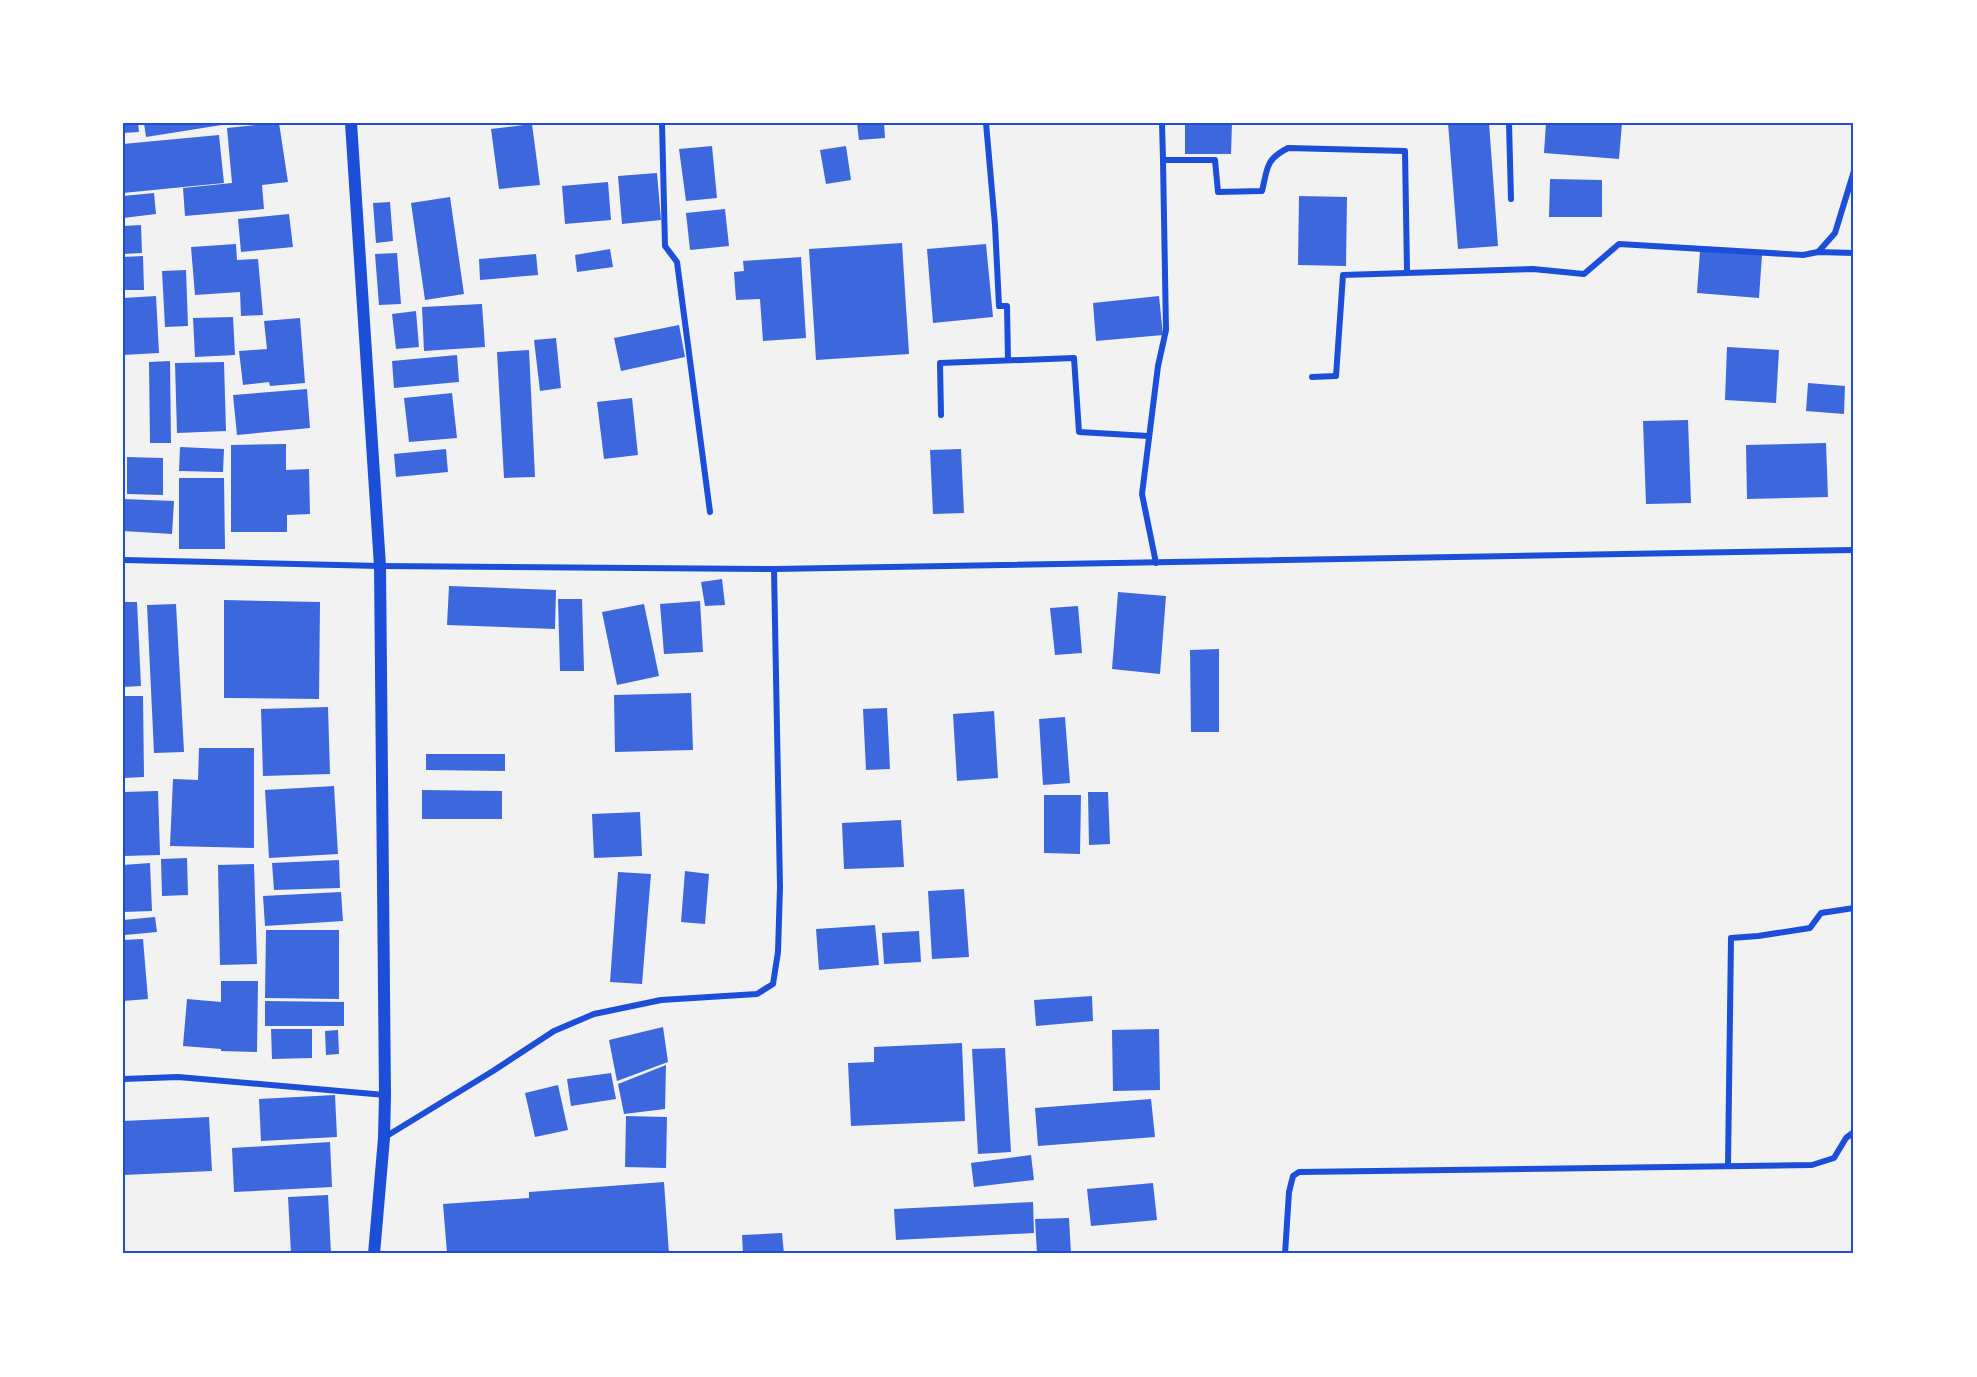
<svg xmlns="http://www.w3.org/2000/svg" width="1977" height="1377" viewBox="0 0 1977 1377" font-family="Jost,sans-serif">
<style>
.building{fill:#3d67dc}
.lines{fill:none;stroke-linecap:round;stroke-linejoin:round}
.minor{stroke:#1d4ed8;stroke-width:6}
.secondary{stroke:#1d4ed8;stroke-width:12}
.neatline{fill:none;stroke:#1d4ed8;stroke-width:2}
</style>
<rect width="100%" height="100%" fill="#f2f2f2"/>
<g class="building">
<polygon points="123,123 138,123 139,132 123,133"/>
<polygon points="144,123 228,123 228,124 146,137"/>
<polygon points="274,123 279,123 288,182 262,185 264,209 185,216 183,188 232,183 227,128"/>
<polygon points="857,123 884,123 885,138 859,140"/>
<polygon points="1185,123 1232,123 1231,154 1185,154"/>
<polygon points="1448,123 1489,123 1498,246 1458,249"/>
<polygon points="1546,123 1622,123 1619,159 1544,153"/>
<polygon points="532,124 540,185 499,189 491,129"/>
<polygon points="219,135 224,183 123,193 123,144"/>
<polygon points="712,146 717,198 686,201 679,149"/>
<polygon points="846,146 851,180 826,184 820,150"/>
<polygon points="657,173 661,220 622,224 618,176"/>
<polygon points="1550,179 1602,180 1602,217 1549,217"/>
<polygon points="608,182 611,220 565,224 562,186"/>
<polygon points="154,193 156,214 123,218 123,196"/>
<polygon points="1299,196 1347,197 1346,266 1298,265"/>
<polygon points="450,197 464,294 425,300 411,203"/>
<polygon points="390,202 393,241 376,243 373,203"/>
<polygon points="725,209 729,246 690,250 686,213"/>
<polygon points="289,214 293,247 241,252 238,219"/>
<polygon points="141,225 142,253 123,254 123,226"/>
<polygon points="902,243 909,354 816,360 809,249"/>
<polygon points="236,244 237,260 258,259 263,315 241,316 240,292 195,295 191,247"/>
<polygon points="986,244 993,317 933,323 927,249"/>
<polygon points="610,249 613,267 577,272 575,255"/>
<polygon points="1700,251 1762,255 1759,298 1697,293"/>
<polygon points="397,253 401,304 379,305 375,254"/>
<polygon points="536,254 538,275 480,280 479,259"/>
<polygon points="143,256 144,290 123,290 123,257"/>
<polygon points="801,257 806,338 763,341 760,299 736,300 734,272 744,271 743,261"/>
<polygon points="186,270 188,326 165,327 162,271"/>
<polygon points="156,296 159,353 123,355 123,298"/>
<polygon points="1159,296 1163,335 1096,341 1093,303"/>
<polygon points="482,304 485,347 424,351 422,307"/>
<polygon points="416,311 419,347 396,349 392,314"/>
<polygon points="233,317 235,355 195,357 193,318"/>
<polygon points="300,318 305,383 270,386 269,382 243,385 239,351 267,349 264,321"/>
<polygon points="679,325 685,357 621,371 614,338"/>
<polygon points="556,338 561,388 540,391 534,340"/>
<polygon points="1727,347 1779,350 1776,403 1725,400"/>
<polygon points="529,350 535,477 504,478 497,352"/>
<polygon points="457,355 459,382 394,388 392,361"/>
<polygon points="170,361 171,443 150,443 149,362"/>
<polygon points="224,362 226,431 177,433 175,363"/>
<polygon points="1808,383 1845,386 1844,414 1806,411"/>
<polygon points="307,389 310,428 237,435 233,395"/>
<polygon points="452,393 457,438 409,442 404,398"/>
<polygon points="632,398 638,455 604,459 597,402"/>
<polygon points="1688,420 1691,503 1646,504 1643,421"/>
<polygon points="1826,443 1828,497 1747,499 1746,445"/>
<polygon points="286,444 286,470 309,469 310,514 287,515 287,532 231,532 231,445"/>
<polygon points="180,447 224,449 223,472 179,471"/>
<polygon points="446,449 448,472 396,477 394,454"/>
<polygon points="961,449 964,513 933,514 930,450"/>
<polygon points="127,457 163,458 163,495 127,494"/>
<polygon points="179,478 224,478 225,549 179,549"/>
<polygon points="123,499 174,501 172,534 123,531"/>
<polygon points="722,579 725,605 705,606 701,582"/>
<polygon points="449,586 556,590 555,629 447,625"/>
<polygon points="1118,592 1166,596 1160,674 1112,669"/>
<polygon points="558,599 582,599 584,671 560,671"/>
<polygon points="224,600 320,602 319,699 224,698"/>
<polygon points="700,601 703,652 664,654 660,604"/>
<polygon points="123,602 137,602 141,686 123,687"/>
<polygon points="176,604 184,752 154,753 147,605"/>
<polygon points="644,604 659,676 617,685 602,612"/>
<polygon points="1078,606 1082,653 1055,655 1050,608"/>
<polygon points="1219,649 1219,732 1191,732 1190,650"/>
<polygon points="691,693 693,750 615,752 614,695"/>
<polygon points="123,696 143,696 144,777 123,778"/>
<polygon points="328,707 330,774 263,776 261,709"/>
<polygon points="887,708 890,769 866,770 863,709"/>
<polygon points="994,711 998,778 957,781 953,714"/>
<polygon points="1065,717 1070,783 1043,785 1039,719"/>
<polygon points="199,748 254,748 254,848 170,846 173,779 198,780"/>
<polygon points="426,754 505,754 505,771 426,770"/>
<polygon points="334,786 338,854 269,858 265,790"/>
<polygon points="422,790 502,791 502,819 422,819"/>
<polygon points="158,791 160,855 123,856 123,792"/>
<polygon points="1088,792 1108,792 1110,844 1089,845"/>
<polygon points="1044,795 1081,795 1080,854 1044,853"/>
<polygon points="640,812 642,856 594,858 592,814"/>
<polygon points="901,820 904,867 844,869 842,823"/>
<polygon points="187,858 188,895 162,896 161,859"/>
<polygon points="339,860 340,888 274,890 272,863"/>
<polygon points="150,863 152,911 123,912 123,865"/>
<polygon points="254,864 257,964 220,965 218,865"/>
<polygon points="685,871 709,874 705,924 681,922"/>
<polygon points="618,872 651,874 642,984 610,982"/>
<polygon points="964,889 969,957 932,959 928,891"/>
<polygon points="341,892 343,921 265,926 263,896"/>
<polygon points="155,917 157,932 125,935 123,920"/>
<polygon points="875,925 879,965 819,970 816,929"/>
<polygon points="266,930 339,930 339,999 265,998"/>
<polygon points="919,931 921,962 884,964 882,933"/>
<polygon points="143,939 148,999 123,1001 123,940"/>
<polygon points="221,981 258,981 257,1052 221,1051 221,1049 183,1046 187,999 221,1002"/>
<polygon points="1092,996 1093,1021 1036,1026 1034,1000"/>
<polygon points="265,1001 344,1002 344,1026 265,1026"/>
<polygon points="663,1027 668,1062 617,1081 609,1040"/>
<polygon points="271,1029 312,1029 312,1058 272,1059"/>
<polygon points="1159,1029 1160,1090 1113,1091 1112,1030"/>
<polygon points="338,1030 339,1054 326,1055 325,1031"/>
<polygon points="962,1043 965,1121 851,1126 848,1063 874,1062 874,1047"/>
<polygon points="1005,1048 1011,1152 978,1154 972,1049"/>
<polygon points="666,1065 665,1109 624,1114 618,1084"/>
<polygon points="611,1073 616,1099 571,1106 567,1079"/>
<polygon points="558,1085 568,1130 535,1137 525,1093"/>
<polygon points="335,1095 337,1137 261,1141 259,1099"/>
<polygon points="1151,1099 1155,1137 1038,1146 1035,1108"/>
<polygon points="626,1116 667,1117 666,1168 625,1167"/>
<polygon points="209,1117 212,1171 123,1175 123,1121"/>
<polygon points="330,1142 332,1187 234,1192 232,1148"/>
<polygon points="1031,1155 1034,1180 974,1187 971,1163"/>
<polygon points="664,1182 669,1254 475,1254 475,1251 447,1253 443,1204 529,1198 529,1192"/>
<polygon points="1153,1183 1157,1220 1091,1226 1087,1189"/>
<polygon points="328,1195 331,1254 291,1254 288,1197"/>
<polygon points="1033,1202 1034,1233 896,1240 894,1209"/>
<polygon points="1069,1218 1071,1254 1037,1254 1035,1219"/>
<polygon points="782,1233 784,1254 743,1254 742,1235"/>
</g>
<g class="lines">
<g class="minor">
<polyline points="662,123 665,246 677,262 710,512"/>
<polyline points="986,123 995,225 999,306 1007,306 1008,360"/>
<polyline points="1162,123 1163,160"/>
<polyline points="1509,123 1511,199"/>
<polyline points="1819,251 1835,233 1854,171"/>
<polyline points="1312,377 1336,376 1343,275 1533,269 1584,274 1619,244 1803,255 1818,252 1854,253"/>
<polyline points="941,415 940,363 1074,358 1079,432 1148,436"/>
<polyline points="123,560 380,566 774,569 1854,550"/>
<path d="M 1156,563 L 1142,494 L 1158,366 L 1166,330 L 1163,160 L 1215,160 L 1218,192 L 1262,191 C 1268,167 1265,160 1288,148 L 1405,151 L 1407,271"/>
<polyline points="123,1079 178,1077 385,1095"/>
<polyline points="385,1137 493,1071 554,1031 594,1014 661,1000 757,994 773,984 778,952 780,887 774,569"/>
<polyline points="1728,1166 1731,938 1758,936 1810,928 1821,913 1854,908"/>
<polyline points="1285,1254 1289,1192 1293,1176 1299,1172 1812,1165 1834,1158 1846,1138 1854,1132"/>
<polyline points="1349,1254 1363,1254"/>
</g>
<polyline class="secondary" points="351,123 380,566 385,1095 384,1138 374,1254"/>
</g>
<rect width="1977" height="1377" fill="none" stroke="#ffffff" stroke-width="249"/>
<rect x="124" y="124" width="1728" height="1128" class="neatline"/>
</svg>
